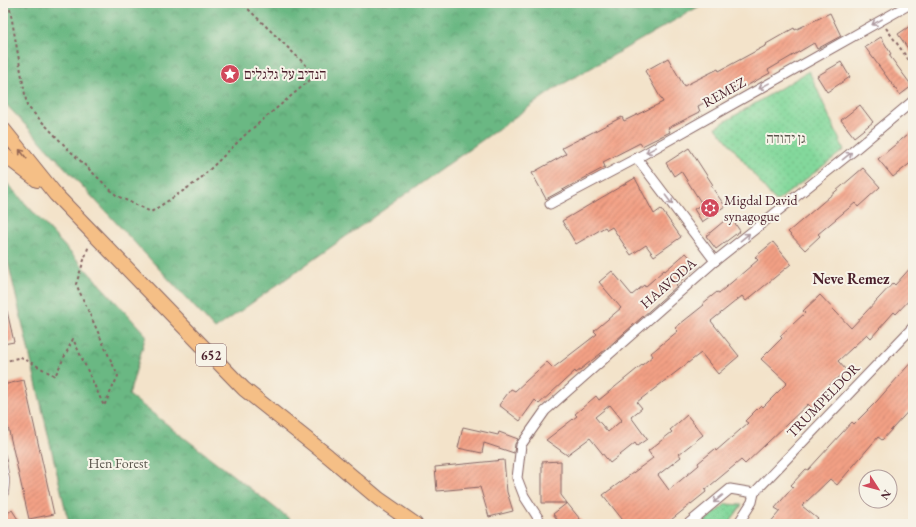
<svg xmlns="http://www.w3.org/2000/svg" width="916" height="527" viewBox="0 0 916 527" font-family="'EB Garamond','Frank Ruhl Libre',serif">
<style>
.forest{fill:url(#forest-crowns);stroke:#5a6c57}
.park{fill:url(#park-dots);stroke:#667c63}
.building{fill:url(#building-hatch);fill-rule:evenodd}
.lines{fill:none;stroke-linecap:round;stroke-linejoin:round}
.lane-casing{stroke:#856463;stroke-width:6}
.street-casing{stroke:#856463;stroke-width:11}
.primary-casing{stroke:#856463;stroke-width:16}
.path{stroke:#856463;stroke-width:2;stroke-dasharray:3 3;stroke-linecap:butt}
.lane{stroke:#fff;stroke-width:4.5}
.street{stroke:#fff;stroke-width:9}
.primary{stroke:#f5bf86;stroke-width:14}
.oneway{stroke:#ae9aa0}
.oneway2{stroke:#976754}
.labels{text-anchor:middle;stroke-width:4;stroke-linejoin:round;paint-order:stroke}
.shield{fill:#f7f3e8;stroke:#7e5f64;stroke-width:1}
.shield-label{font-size:13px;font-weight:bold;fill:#4a1f2b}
.poi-label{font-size:14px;fill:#4a1f2b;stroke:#f7f3e8;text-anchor:start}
.street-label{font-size:14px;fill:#4a1f2b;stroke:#f7f3e8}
.park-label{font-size:14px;fill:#5b564d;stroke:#f7f3e8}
.neighbourhood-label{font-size:15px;font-weight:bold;fill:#4a1f2b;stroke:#f7f3e8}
</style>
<defs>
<pattern id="forest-crowns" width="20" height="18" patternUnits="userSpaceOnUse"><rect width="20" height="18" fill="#6ab883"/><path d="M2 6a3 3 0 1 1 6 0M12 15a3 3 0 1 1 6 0" fill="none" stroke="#59956b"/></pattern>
<pattern id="park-dots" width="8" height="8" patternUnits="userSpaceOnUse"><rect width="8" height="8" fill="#83d89b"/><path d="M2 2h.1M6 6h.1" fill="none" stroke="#73b986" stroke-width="1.8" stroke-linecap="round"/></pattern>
<pattern id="building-hatch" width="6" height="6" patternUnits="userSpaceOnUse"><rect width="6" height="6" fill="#f3a085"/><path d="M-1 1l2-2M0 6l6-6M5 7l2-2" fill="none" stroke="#c7826d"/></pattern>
</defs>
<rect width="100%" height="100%" fill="#f7f3e8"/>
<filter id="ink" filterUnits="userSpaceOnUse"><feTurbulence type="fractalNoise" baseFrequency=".025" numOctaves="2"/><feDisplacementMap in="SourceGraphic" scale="8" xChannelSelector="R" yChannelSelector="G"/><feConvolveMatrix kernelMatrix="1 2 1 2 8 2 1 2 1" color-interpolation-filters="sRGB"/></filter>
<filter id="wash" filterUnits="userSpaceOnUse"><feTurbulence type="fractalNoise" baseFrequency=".012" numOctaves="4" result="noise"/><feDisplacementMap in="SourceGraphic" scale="16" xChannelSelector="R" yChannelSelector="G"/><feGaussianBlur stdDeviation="0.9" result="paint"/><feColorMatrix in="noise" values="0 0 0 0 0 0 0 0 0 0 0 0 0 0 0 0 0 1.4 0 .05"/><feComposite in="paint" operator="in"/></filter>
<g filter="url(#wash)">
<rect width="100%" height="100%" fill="#f3e3ca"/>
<g class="forest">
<polygon points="3,3 705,3 556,88 215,329 3,101"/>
<polygon points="3,179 146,335 129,395 296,524 70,524 66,512 3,240"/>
</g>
<g class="park">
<polygon points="809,71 844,150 776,202 716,127"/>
<polygon points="726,504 742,505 728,524 701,524"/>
</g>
<g id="blocks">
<g class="building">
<polygon points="830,13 841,36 817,49 814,43 768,70 770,73 739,90 737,86 698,106 700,112 668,128 670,132 642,146 640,143 603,162 605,167 546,199 532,173 566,154 562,148 622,117 624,121 663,102 645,71 668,58 684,86 718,69 719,71 767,45 766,44 794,28 795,30"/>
<polygon points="913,24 913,56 898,34"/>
<polygon points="881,37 891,54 889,55 912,86 900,95 865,47"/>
<polygon points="841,62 850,77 827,92 817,76"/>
<polygon points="860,105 873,122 854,137 841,120"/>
<polygon points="913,130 913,161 893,177 878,159"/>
<polygon points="689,148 713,185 711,186 725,206 702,222 694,209 702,204 681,171 674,176 666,163"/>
<polygon points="863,168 880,187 858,207 855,203 818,234 820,236 805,250 788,232"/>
<polygon points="635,178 654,214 661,209 681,237 654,256 646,245 631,255 612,227 607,230 605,227 576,244 562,221"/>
<polygon points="730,216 740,231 716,249 706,236"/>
<path d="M 773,242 L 791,264 L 746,301 L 742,296 L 711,321 L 739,356 L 718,374 L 701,353 L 637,402 L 642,408 L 631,417 L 647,439 L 637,446 L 635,443 L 610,463 L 590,438 L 567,455 L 546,440 L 577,416 L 575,414 L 596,396 L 599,400 L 653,356 L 651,353 L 678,331 L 675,328 L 704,305 L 702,304 L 717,292 L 719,293 L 758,260 L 755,257 ZM 610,405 L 622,420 L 608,432 L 595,417 Z"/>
<polygon points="686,253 698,266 676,285 677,286 605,350 576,373 575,371 539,404 535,400 520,421 499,405 511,389 515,391 547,362 553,368 597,334 594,331 621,308 599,282 612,271 632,295 644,285 645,287 664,270 665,271"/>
<polygon points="913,265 913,296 896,314 894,312 871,338 867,334 838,361 846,370 822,392 826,396 813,409 808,404 745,464 741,460 705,490 706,492 666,524 626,524 603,495 653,458 648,451 672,432 670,430 687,415 703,435 679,454 681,457 658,475 669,490 699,465 698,463 715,449 716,451 748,423 745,421 761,405 763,407 787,383 761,359 782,338 780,336 805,313 803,311 820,295 851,328 893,283 895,285"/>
<polygon points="7,311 14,342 3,344 3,312"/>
<polygon points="913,360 913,406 882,440 878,437 837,485 830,479 802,506 818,519 814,524 769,524 780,511 775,508 793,487 791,485 806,469 808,470 852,422 854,424 877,401"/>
<polygon points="24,380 54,514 29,519 3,405 3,385"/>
<polygon points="463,427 498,435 499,432 518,439 515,444 514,453 484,443 482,453 458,448"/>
<polygon points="504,460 507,492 513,511 489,517 480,487 437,491 435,467"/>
<polygon points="561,461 561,495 567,503 542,503 542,462"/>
<polygon points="567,503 584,524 561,524 553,514"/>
<polygon points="12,510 21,524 3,524 3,516"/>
</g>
</g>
</g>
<g filter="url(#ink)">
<use href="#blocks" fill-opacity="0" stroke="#856463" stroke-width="1"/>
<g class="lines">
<defs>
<polyline id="lane" points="3,456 7,480 6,493 3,495"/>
<g id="street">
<polyline points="637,158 715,261"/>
<polyline points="550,204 637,158 912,3"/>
<polyline points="542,524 524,496 517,478 521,445 545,411 715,261 852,152 913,101"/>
<polyline points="688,524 730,489 754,493"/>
<polyline points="738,524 752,502 754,493 913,327"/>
</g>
<g id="primary">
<polyline points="3,129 56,195 244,389 328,456 379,499 415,524"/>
<polyline points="3,154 37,180"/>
</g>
</defs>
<use href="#lane" class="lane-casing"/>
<use href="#street" class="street-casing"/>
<use href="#primary" class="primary-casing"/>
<g class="path">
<polyline points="9,3 27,106 67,148 117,196 151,212 198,181 247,133 316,75 242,3"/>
<polyline points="886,28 913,66"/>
<polyline points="3,362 21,357 55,376 73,339 104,406 118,376 76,284 89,245"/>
</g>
<use href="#lane" class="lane"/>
<use href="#street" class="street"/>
<use href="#primary" class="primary"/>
</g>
<defs><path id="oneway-shaft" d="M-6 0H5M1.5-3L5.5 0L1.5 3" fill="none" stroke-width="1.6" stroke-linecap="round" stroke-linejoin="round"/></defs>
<g class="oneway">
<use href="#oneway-shaft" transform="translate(877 22) rotate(151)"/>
<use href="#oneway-shaft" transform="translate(764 86) rotate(151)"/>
<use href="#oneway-shaft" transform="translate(651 150) rotate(151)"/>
<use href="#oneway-shaft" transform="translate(847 156) rotate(-39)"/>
<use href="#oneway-shaft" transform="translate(669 200) rotate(53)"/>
<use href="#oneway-shaft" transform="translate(745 237) rotate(-39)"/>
<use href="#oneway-shaft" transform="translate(718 499) rotate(140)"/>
</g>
<use class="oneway2" href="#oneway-shaft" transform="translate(23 154) rotate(-129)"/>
</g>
<defs>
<symbol id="sight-disc" viewBox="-11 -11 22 22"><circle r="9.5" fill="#d1495b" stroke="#f7f3e8"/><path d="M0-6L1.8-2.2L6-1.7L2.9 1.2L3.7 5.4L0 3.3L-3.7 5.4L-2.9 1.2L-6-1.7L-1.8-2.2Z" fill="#fff"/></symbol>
<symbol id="synagogue-disc" viewBox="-11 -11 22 22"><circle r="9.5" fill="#d1495b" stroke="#f7f3e8"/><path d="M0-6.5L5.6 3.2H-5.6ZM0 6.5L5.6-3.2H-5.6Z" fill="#fff"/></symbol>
</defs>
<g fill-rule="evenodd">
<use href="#sight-disc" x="219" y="63" width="22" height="22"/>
<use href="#synagogue-disc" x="699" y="197" width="22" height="22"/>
</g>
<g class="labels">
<rect class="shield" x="196" y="344" width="30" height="22" rx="3"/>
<g class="shield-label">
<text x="211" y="360">652</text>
</g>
<g class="poi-label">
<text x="244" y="79">הנדיב על גלגלים</text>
<text x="724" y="205">Migdal David<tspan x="724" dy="16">synagogue</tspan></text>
</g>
<g class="street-label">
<text transform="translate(724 92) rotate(-29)" y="5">REMEZ</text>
<text transform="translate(668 283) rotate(-41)" y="5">HAAVODA</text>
<text transform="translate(823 400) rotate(-46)" y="5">TRUMPELDOR</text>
</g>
<g class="park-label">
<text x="786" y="143">גן יהודה</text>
<text x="118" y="468">Hen Forest</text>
</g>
<g class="neighbourhood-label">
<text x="851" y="284">Neve Remez</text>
</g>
</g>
<rect width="916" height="527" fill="none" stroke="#f7f3e8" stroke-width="16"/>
<g transform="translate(878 489) rotate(126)"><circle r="19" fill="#f7f3e8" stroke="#b29e9c"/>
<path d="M0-3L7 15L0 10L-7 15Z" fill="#d1495b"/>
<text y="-6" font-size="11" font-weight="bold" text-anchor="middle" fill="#4a1f2b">N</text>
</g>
</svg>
